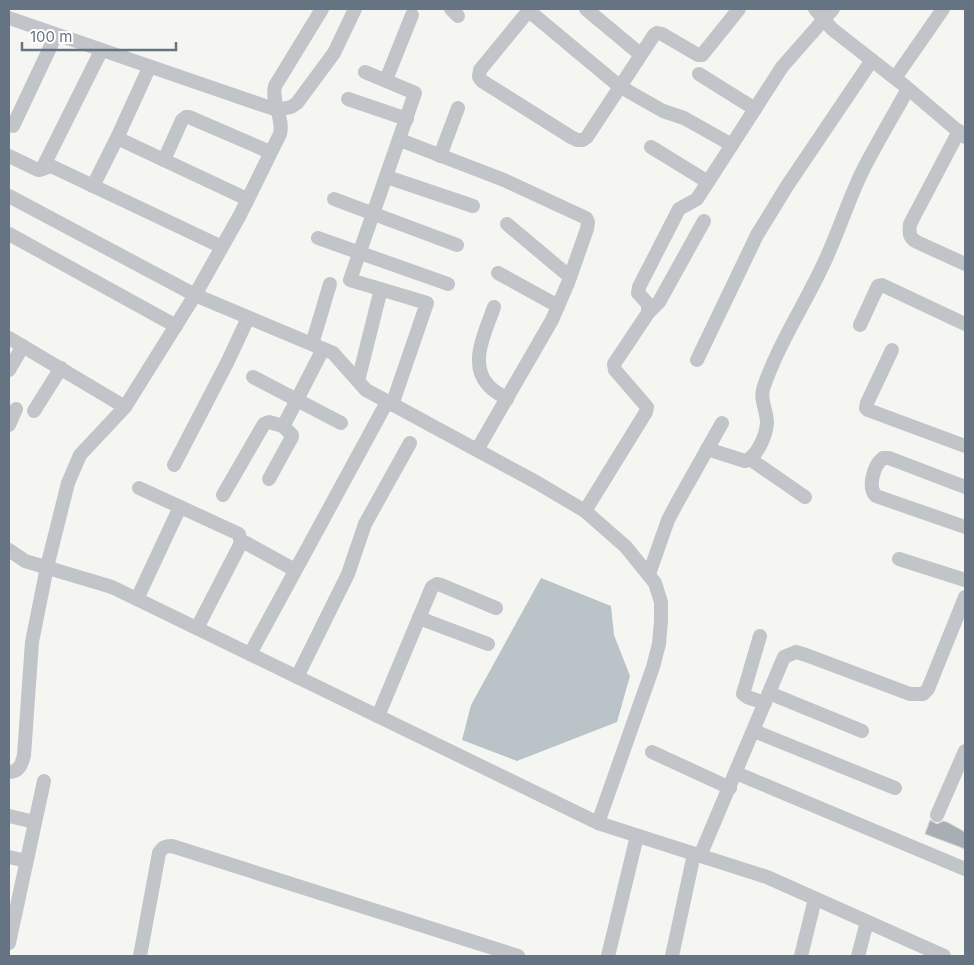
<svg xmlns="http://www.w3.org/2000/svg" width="974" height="965" viewBox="0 0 974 965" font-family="Inter,sans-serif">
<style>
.water{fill:#b9c3c8}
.building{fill:#a8aeb4;stroke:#d7d7d5}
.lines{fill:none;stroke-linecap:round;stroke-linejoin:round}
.minor{stroke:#c1c4c8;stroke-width:14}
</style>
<rect width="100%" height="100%" fill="#f5f6f2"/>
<polygon class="water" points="541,578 611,606 614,635 630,676 617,722 517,761 462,740 471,705"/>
<polygon class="building" points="930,820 937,824 943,821 947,822 965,832 965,849 925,834"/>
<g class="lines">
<g class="minor">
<polyline points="451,9 458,16"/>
<polyline points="530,9 480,70 479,77 482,81 571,137 577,140 583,140 587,137 654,35 657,33 662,34 698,55 702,55 739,9"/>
<polyline points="586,9 640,54"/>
<polyline points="815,9 832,29 905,86 965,137"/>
<polyline points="529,11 619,86 663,111 684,118 732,145"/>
<polyline points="9,18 277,110 291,107 297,103 334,53 355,9"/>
<polyline points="365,72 415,93 350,280 427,303 392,405"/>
<polyline points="699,74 755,109"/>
<polyline points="895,78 943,9"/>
<polyline points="386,80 412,15"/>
<polyline points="348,99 407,119"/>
<polyline points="13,126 56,35"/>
<path d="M 959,131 L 910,224 C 909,233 909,238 917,242 L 965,264"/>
<polyline points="117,138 247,199"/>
<polyline points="400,140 504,180 586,218 588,222 587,229 568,283 552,320 477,450"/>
<polyline points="651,147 708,182"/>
<polyline points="9,156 36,169 39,170 51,166 222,247"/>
<polyline points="440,156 458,108"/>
<polyline points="164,160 182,120 186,117 189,117 270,152"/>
<polyline points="42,169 101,51"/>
<polyline points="387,177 473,206"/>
<polyline points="93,186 117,138 149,68"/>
<polyline points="9,196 195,295 333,353 366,390 536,482 585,511 626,547 655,583 661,602 661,621 659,644 653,667 598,823"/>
<polyline points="334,199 457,245"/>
<polyline points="507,224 570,277"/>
<polyline points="9,234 176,326"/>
<polyline points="318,238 448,284"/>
<polyline points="498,273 558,306"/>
<path d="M 494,307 C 486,331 468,363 488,385 C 493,391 501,395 507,399"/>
<polyline points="648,313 659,302 704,221"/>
<polyline points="860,325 878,286 882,285 965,324"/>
<polyline points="9,338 125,407"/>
<polyline points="312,344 330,284"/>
<polyline points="892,350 867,403 866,408 868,410 965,446"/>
<polyline points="697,360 757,235 787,186 872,60"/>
<polyline points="9,370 23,346"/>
<polyline points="253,377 341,423"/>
<polyline points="358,381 381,289"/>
<polyline points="34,411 61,368"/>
<polyline points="9,425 16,409"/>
<path d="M 707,449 L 745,461 C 757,457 766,436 767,423 C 767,410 759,399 764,386 C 779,343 805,304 824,263 C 838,233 848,201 862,172 C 876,144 893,116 908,89"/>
<polyline points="750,459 805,497"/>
<polyline points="174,465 228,361 248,318"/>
<polyline points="269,479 292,437 292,435 283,426"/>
<path d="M 965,487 L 889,458 L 883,458 C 874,465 867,487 876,496 L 965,527"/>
<polyline points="139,488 239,534 241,543"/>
<polyline points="223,495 264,424 269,422 283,426 285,423 323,349"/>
<polyline points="585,511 646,412 647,407 615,370 614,364 648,313 648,304 638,293 639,287 679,209 697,199 782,67 833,9"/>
<polyline points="9,550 25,561 112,587 598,823 767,877 944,956"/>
<polyline points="899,559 965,580"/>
<polyline points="649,574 668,520 677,503 722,423"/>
<polyline points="137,599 180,507"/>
<polyline points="419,618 488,644"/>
<polyline points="197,628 241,543 246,543 295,570"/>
<polyline points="760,636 743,694 747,697 765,703"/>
<polyline points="250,654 387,402"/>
<polyline points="297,677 348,574 365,524 410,443"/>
<polyline points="769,693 862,731"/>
<polyline points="378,716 432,587 437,584 441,585 496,608"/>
<polyline points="754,731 895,788"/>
<polyline points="652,752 730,788"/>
<path d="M 9,772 C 19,772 22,764 24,755 L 32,642 L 47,567 L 68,483 L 80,455 L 125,407 L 195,295 L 240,215 L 280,134 C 284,118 271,103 275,86 L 322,9"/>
<polyline points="736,773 965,869"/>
<polyline points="937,815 965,751"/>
<polyline points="9,816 35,822"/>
<polyline points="700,856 784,657 796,652 806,655 910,694 923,694 928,689 965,597"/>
<polyline points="9,857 26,861"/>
<polyline points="9,943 44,781"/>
<path d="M 140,956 L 159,853 C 163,847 165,846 172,846 L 518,956"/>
<polyline points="608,956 637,836"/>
<polyline points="672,956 694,854"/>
<polyline points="801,956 815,899"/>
<polyline points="858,956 867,922"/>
</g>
</g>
<rect width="974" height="965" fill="none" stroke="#667382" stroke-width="20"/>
<path d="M22 42v8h154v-8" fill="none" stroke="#667382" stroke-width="2.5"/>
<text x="30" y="42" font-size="15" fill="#667382" stroke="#ffffff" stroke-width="4" paint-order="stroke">100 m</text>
</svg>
